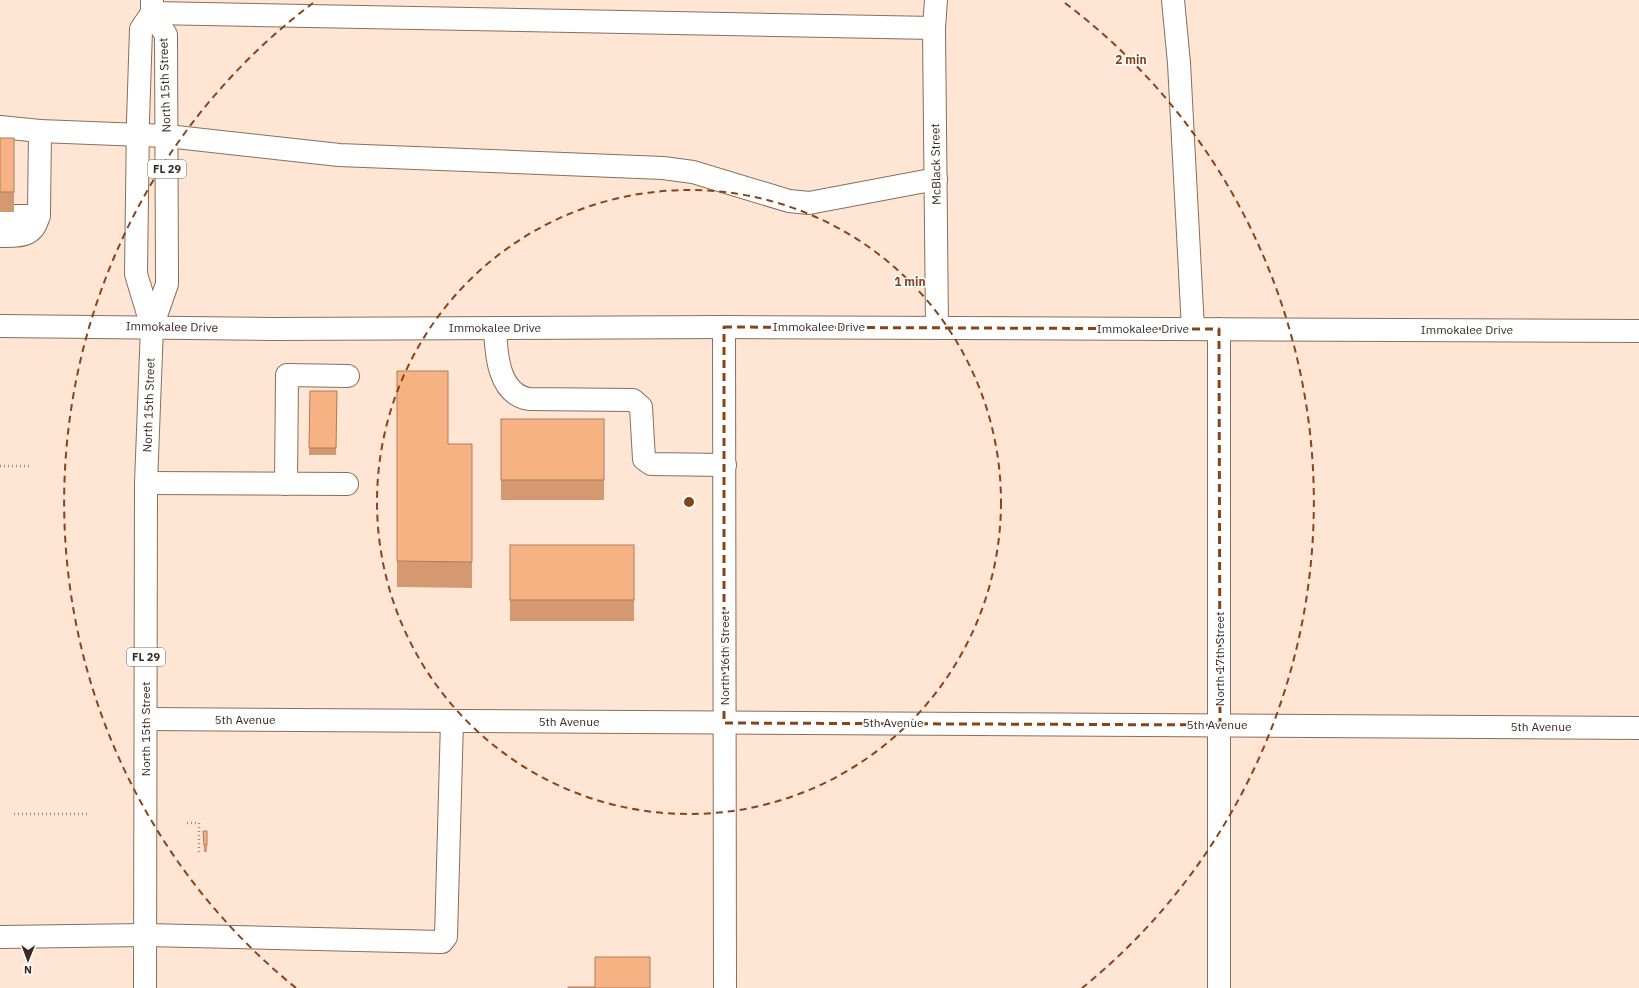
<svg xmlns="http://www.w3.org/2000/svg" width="1639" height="988" viewBox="0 0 1639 988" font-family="'IBM Plex Sans',sans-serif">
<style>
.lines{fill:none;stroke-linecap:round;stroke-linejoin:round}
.minor-casing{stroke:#8a6e5b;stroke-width:24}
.highway-casing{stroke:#8a6e5b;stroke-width:24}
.path{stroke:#a28e81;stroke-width:2.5;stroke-dasharray:1 3;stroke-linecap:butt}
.minor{stroke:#fff;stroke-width:22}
.highway{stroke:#fff;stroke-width:22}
.wall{fill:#d49971}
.building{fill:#f7b283;stroke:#ad7d5c}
.marked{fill:none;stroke:#884418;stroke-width:3;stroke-dasharray:8 5;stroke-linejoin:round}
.ring{fill:none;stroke:#884418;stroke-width:2;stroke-dasharray:7 5}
.labels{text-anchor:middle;stroke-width:3;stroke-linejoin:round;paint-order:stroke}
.shield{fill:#fff;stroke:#746b65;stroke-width:1}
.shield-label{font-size:11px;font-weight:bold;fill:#382b23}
.street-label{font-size:12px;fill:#382b23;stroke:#fff}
.centre{fill:#884418;stroke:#fff;stroke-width:2}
.ring-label{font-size:12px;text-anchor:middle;font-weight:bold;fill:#884418;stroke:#fff;stroke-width:3;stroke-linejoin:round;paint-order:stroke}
</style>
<rect width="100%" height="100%" fill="#ffe5d4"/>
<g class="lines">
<defs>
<g id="minor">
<polyline points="936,0 934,28 937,328"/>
<polyline points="1173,0 1179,63 1193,329"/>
<polyline points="152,13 934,28"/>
<polyline points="0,127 40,131 167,136 339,155 663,168 693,172 789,201 809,203 936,179"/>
<polyline points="0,216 39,216"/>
<path d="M 0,236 C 21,236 36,237 39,212 L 40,131"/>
<polyline points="0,326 273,329 724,327 1639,331"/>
<polyline points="724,327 725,988"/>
<path d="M 495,328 C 496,353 498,394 529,399 L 633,400 L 641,407 L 644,459 L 651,464 L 725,465"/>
<polyline points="1219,329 1219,988"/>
<polyline points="146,483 347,484"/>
<polyline points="286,484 287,375 348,376"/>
<polyline points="146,719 1639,728"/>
<polyline points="0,937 145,935 442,942 446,937 452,721"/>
</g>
<g id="highway">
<polyline points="152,0 152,13 141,29 138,121 136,274 152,327"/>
<polyline points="145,988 146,483 152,327 167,284 167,276 166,35 152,13"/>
</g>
</defs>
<use href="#minor" class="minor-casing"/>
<use href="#highway" class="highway-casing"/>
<g class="path">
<polyline points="0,466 31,466"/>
<polyline points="14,814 89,814"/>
<polyline points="187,823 199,823 199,852"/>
</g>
<use href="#minor" class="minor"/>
<use href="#highway" class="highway"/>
</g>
<g class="wall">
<rect x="0" y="138" width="14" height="74"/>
<polygon points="397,371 448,444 472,444 472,588 397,587"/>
<polygon points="310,391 337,391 336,455 309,455"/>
<rect x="501" y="419" width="103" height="81"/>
<rect x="510" y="545" width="124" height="76"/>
<polygon points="203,831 207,831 207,852 204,852"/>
</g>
<g class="building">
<rect x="0" y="138" width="14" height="54"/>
<polygon points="397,371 448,371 448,444 472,444 472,562 397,561"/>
<polygon points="310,391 337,391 336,448 309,448"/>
<rect x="501" y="419" width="103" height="61"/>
<rect x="510" y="545" width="124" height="55"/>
<polygon points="203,831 207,831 207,845 204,845"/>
<polygon points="595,957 650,957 650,988 568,988 568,987 595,987"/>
</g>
<path class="marked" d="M 724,327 L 1219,329 L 1220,725 L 724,723 Z"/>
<g class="ring">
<circle cx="689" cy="502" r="312"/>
<path d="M296 988A625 625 0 0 1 313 3M1065 3A625 625 0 0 1 1082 988"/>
</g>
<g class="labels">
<g class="shield">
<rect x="148" y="160" width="38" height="18" rx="3"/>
<rect x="127" y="648" width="38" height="18" rx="3"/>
</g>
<g class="shield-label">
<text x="167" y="173">FL 29</text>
<text x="146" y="661">FL 29</text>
</g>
<g class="street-label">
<text transform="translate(165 85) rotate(-92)" y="4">North 15th Street</text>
<text transform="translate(936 164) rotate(-91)" y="4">McBlack Street</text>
<text transform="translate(172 327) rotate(1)" y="4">Immokalee Drive</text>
<text x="819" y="331">Immokalee Drive</text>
<text x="495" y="332">Immokalee Drive</text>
<text x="1143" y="333">Immokalee Drive</text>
<text x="1467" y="334">Immokalee Drive</text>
<text transform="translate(149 405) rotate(-88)" y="4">North 15th Street</text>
<text transform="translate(725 658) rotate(-90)" y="4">North 16th Street</text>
<text transform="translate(1220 659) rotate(-90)" y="4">North 17th Street</text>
<text x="245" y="724">5th Avenue</text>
<text x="569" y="726">5th Avenue</text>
<text x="893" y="727">5th Avenue</text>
<text x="1217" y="729">5th Avenue</text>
<text x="1541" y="731">5th Avenue</text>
<text transform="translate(146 729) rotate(-90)" y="4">North 15th Street</text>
</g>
</g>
<circle cx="689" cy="502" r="6" class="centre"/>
<g class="ring-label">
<text x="1131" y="64">2 min</text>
<text x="910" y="286">1 min</text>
</g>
<g transform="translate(28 960) rotate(181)" stroke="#ffffff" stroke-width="3" paint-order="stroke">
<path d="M0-3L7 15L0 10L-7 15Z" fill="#382b23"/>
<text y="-6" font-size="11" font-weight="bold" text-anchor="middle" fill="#382b23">N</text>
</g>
</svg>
